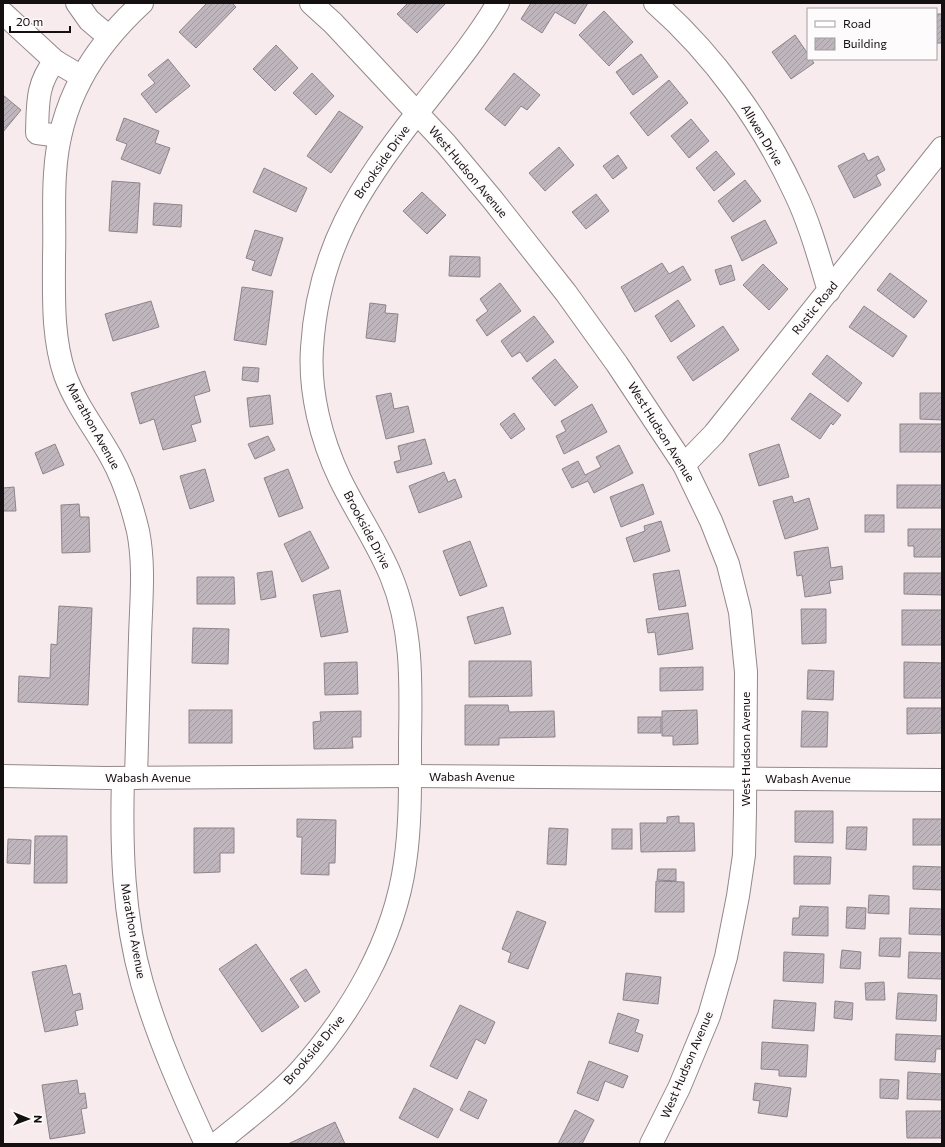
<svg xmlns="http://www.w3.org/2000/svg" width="945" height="1147" viewBox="0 0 945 1147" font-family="Commissioner,sans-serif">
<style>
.building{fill:url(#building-hatch);stroke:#8d848b}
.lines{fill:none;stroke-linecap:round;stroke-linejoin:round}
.minor-casing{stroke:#93888b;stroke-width:24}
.minor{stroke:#fff;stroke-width:22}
.labels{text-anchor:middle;stroke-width:4;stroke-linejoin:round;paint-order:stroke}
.street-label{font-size:12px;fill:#141011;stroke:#fefbfc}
</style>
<defs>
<pattern id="building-hatch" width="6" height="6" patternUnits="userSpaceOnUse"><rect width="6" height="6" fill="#bfb6bd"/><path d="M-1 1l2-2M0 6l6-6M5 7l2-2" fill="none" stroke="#a39ba1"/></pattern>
</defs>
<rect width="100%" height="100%" fill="#f8ebee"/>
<g class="building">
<polygon points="207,3 232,3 236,7 196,48 179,32"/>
<polygon points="408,3 446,3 417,33 397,14"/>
<polygon points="531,3 588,3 575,24 555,12 542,33 521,19"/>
<polygon points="604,11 633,42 609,66 579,35"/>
<rect x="936" y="14" width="6" height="29"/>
<polygon points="795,35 808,54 808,59 811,59 814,63 791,79 772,52"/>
<polygon points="276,45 298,68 275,91 253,69"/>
<polygon points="641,54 658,77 633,95 616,72"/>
<polygon points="168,59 190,86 156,113 141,94 155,83 148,75"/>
<polygon points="312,73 334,96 316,115 293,93"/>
<polygon points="514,73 540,95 527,110 521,106 505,126 485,109"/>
<polygon points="669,80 688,103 648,136 630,113"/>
<polygon points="3,95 21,110 3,132"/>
<polygon points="339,111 363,127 331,173 307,156"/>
<polygon points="124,118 159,131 155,143 170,148 160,174 121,159 127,144 116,140"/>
<polygon points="691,119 709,141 689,158 671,136"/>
<polygon points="559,147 574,165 545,191 529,173"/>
<polygon points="716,151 735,174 714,191 696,168"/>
<polygon points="864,153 868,161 878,156 885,170 876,175 881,185 854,198 838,166"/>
<polygon points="618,155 627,168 613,179 603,166"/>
<polygon points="264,168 307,188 296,212 253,192"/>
<polygon points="745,180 761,201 733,222 718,201"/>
<polygon points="112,181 140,183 137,233 109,231"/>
<polygon points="422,192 446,215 427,234 403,211"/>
<polygon points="596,194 609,211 586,229 572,212"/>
<polygon points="154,203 182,205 181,227 153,225"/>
<polygon points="765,220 777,243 742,261 731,237"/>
<polygon points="255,230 283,238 271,276 252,270 255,261 246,258"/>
<polygon points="450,256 480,257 480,277 449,276"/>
<polygon points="662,263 669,274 683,266 691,280 635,312 621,287"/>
<polygon points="763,264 788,289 769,310 743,285"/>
<polygon points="731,265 735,280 720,285 715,270"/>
<polygon points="890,273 927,301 914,318 877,290"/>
<polygon points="500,283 521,311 487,336 476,320 488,311 480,299"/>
<polygon points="242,287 273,291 266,345 234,340"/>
<polygon points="678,300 695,326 671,342 655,316"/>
<polygon points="151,301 159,327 113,341 105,314"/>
<polygon points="370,303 386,305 385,313 398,314 395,342 366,338"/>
<polygon points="864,306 907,336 893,357 849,327"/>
<polygon points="534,316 554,342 527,362 520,352 512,357 501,341"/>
<polygon points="723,326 739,350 693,381 677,357"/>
<polygon points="827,355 862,383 848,402 812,374"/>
<polygon points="555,359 578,387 555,406 532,378"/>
<polygon points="243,367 259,368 258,382 242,380"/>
<polygon points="205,371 210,391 194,396 201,422 191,425 196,441 163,450 154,419 140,424 131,393"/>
<polygon points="391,393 394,409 408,406 414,432 386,439 376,396"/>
<polygon points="810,393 841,415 833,425 831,423 820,439 791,419"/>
<polygon points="920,393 942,393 942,420 920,419"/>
<polygon points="270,395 273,424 250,427 247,398"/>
<polygon points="592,404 607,432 564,454 556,436 566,431 561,421"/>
<polygon points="514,413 525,429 511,439 500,424"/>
<rect x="900" y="424" width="42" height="28"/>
<polygon points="268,436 275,450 255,459 248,444"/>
<polygon points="425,439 432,464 397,473 394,462 401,460 398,446"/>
<polygon points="55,444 64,465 43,474 35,453"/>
<polygon points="779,444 789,477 759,486 749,454"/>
<polygon points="619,445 633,473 594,493 588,481 572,488 562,469 578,461 585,475 601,467 596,457"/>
<polygon points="205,469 214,501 190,509 180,476"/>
<polygon points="288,469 303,508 279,517 264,478"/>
<polygon points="444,472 448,482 455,479 462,497 419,513 409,486"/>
<polygon points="643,484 654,514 621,527 610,497"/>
<rect x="897" y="485" width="45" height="23"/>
<polygon points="14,487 16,511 3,511 3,488"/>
<polygon points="792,496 794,503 809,498 818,529 785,539 773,501"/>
<polygon points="79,504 80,517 89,517 90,552 62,553 61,505"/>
<rect x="865" y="515" width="19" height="17"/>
<polygon points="661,521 670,551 634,562 626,538 645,531 644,526"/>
<polygon points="908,529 942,529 942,557 914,557 914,546 908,546"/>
<polygon points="310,531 329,568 302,582 284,544"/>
<polygon points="470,541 487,586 460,596 443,551"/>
<polygon points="828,547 831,568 842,566 843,579 829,581 831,593 805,597 802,575 797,576 794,552"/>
<polygon points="679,570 686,606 659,610 653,574"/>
<polygon points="272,571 276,597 261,600 257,573"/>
<polygon points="904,573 942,573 942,595 904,594"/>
<polygon points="197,577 234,577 235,604 197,604"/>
<polygon points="340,590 348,632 321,637 313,595"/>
<polygon points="59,606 92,608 88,705 18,702 19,676 50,678 51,644 57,645"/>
<polygon points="503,607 511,634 475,644 467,617"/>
<polygon points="801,609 826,609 826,643 802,644"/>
<rect x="902" y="610" width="40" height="35"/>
<polygon points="688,613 693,649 658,655 655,632 648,633 646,619"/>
<polygon points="193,628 229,629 228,664 192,663"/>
<polygon points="469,661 531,661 532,696 469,697"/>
<polygon points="357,662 358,694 325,695 324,663"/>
<polygon points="904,662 942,663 942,698 904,698"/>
<polygon points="703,667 703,690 660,691 660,668"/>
<polygon points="808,670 834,671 833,700 807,699"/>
<polygon points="465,705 508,705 509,712 554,711 555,737 499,738 499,745 465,745"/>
<polygon points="907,708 942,708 942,733 907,734"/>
<rect x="189" y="710" width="43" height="33"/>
<polygon points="697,710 698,744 673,745 673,736 662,736 662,711"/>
<polygon points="361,711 361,737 352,737 353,748 314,749 313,722 321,721 320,712"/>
<polygon points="802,711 828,712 827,747 801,747"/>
<rect x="638" y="717" width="23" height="16"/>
<polygon points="795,811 833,811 833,843 795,842"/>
<polygon points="679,816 679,823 694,823 695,851 641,852 640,823 667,823 667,817"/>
<polygon points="297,819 336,820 335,863 329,863 329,875 301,874 302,837 297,837"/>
<rect x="913" y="819" width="29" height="26"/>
<polygon points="847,827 867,827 866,850 846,849"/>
<polygon points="194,828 234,828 234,853 220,853 220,872 194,873"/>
<polygon points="549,828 568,829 566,865 547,864"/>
<rect x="612" y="829" width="20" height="20"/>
<polygon points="35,836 67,836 67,883 34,883"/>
<polygon points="8,839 31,840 30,864 7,863"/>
<polygon points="794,856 831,857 830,884 794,884"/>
<polygon points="913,866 942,867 942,890 913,889"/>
<polygon points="658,869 676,869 676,881 657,880"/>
<polygon points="656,881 684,882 684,912 655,912"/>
<polygon points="869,895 889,896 889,914 868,913"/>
<polygon points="800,906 828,907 828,936 792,935 793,918 799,918"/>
<polygon points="847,907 866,908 865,929 846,928"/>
<polygon points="910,908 942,909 942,935 909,934"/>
<polygon points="517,911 546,922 528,969 508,962 511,953 502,949"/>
<polygon points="880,938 901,938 900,957 879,956"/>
<polygon points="256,944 299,1007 262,1032 219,969"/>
<polygon points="842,950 861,952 860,969 840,968"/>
<polygon points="784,952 824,954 823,983 783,981"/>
<polygon points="909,952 942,953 942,979 908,978"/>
<polygon points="66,965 73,995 80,993 83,1009 75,1011 78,1025 45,1032 32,972"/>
<polygon points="306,969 320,992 305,1002 290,979"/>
<polygon points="626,973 661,977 658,1004 623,1000"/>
<polygon points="884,982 885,1000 866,1000 865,983"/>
<polygon points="898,993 937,995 936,1021 896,1019"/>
<polygon points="774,1000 816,1003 814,1031 772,1028"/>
<polygon points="835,1001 853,1003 852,1020 834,1018"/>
<polygon points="460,1005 495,1022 485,1044 476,1039 457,1079 430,1066"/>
<polygon points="618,1013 639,1020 635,1032 643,1035 638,1052 609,1043"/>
<polygon points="896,1034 942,1036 942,1049 936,1049 935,1062 895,1060"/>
<polygon points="762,1042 808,1045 806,1077 779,1076 779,1070 761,1069"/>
<polygon points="589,1061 628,1076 623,1088 605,1081 598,1101 577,1093"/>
<polygon points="908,1072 942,1074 942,1100 907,1099"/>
<polygon points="880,1079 899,1080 898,1099 880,1098"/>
<polygon points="77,1080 79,1094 85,1093 87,1108 81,1109 85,1133 50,1139 42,1085"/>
<polygon points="755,1083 791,1088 787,1117 758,1113 760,1101 753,1100"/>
<polygon points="414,1088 453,1109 438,1138 399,1118"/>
<polygon points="469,1091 487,1100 478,1119 460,1110"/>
<polygon points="575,1110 594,1120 582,1144 558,1144"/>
<polygon points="906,1111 942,1111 942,1138 907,1138"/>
<polygon points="335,1122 345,1144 288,1144"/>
</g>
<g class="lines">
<defs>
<g id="minor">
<polyline points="77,3 89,20 109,37"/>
<polyline points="311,3 333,23 446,144 492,199 566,293 617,364 684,465 711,521 728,564 740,612 746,672 745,811 744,855 738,896 726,957 709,1016 679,1088 651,1144"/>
<path d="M 655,3 C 714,55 762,122 795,193 C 810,224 819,258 829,291"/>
<polyline points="3,13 55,61 82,77"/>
<path d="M 55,61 C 36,84 38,105 37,133 L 60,136"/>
<polyline points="684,465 714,434 942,148"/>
<polyline points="3,776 105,778 410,776 942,780"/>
<path d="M 123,778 C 121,847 123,916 142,983 C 158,1039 182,1092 206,1144"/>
<path d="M 136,778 C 137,731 139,684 140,638 C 141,602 145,566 138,531 C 132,506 124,480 111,457 C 96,430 76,405 65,375 C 52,337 54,296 54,256 C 55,229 53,201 55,174 C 59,103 91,50 142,3"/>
<path d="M 216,1144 C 244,1121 274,1099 299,1072 C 351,1014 394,941 405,863 C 411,822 410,781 410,741 C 411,685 413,629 391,576 C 377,542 356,512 340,479 C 321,439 309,392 312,348 C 318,250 359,187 418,112 C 446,76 475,42 498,3"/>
</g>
</defs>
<use href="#minor" class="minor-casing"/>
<use href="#minor" class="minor"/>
</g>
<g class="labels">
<g class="street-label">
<text transform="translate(762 135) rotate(59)" y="4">Allwen Drive</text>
<text transform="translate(382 162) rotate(-55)" y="4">Brookside Drive</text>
<text transform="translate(468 172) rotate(50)" y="4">West Hudson Avenue</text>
<text transform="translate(815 308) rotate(-51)" y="4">Rustic Road</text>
<text transform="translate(93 426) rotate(61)" y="4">Marathon Avenue</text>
<text transform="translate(661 432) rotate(58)" y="4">West Hudson Avenue</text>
<text transform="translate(367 530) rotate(62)" y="4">Brookside Drive</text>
<text transform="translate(746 749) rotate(-90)" y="4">West Hudson Avenue</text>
<text x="472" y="781">Wabash Avenue</text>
<text x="148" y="782">Wabash Avenue</text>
<text x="808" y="783">Wabash Avenue</text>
<text transform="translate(133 931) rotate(80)" y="4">Marathon Avenue</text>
<text transform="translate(314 1050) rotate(-50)" y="4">Brookside Drive</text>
<text transform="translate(687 1065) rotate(-67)" y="4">West Hudson Avenue</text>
</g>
</g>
<rect width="945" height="1147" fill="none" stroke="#141011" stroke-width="8"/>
<rect x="807" y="8" width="130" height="52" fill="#fefbfc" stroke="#a09d9e"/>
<rect x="815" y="21" width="20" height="6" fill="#ffffff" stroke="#a09d9e"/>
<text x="843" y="28" font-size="12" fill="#141011">Road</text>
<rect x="815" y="38" width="20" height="12" fill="url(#building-hatch)" stroke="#a09d9e"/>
<text x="843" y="48" font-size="12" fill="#141011">Building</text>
<g transform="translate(28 1119) rotate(91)" stroke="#fefbfc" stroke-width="3" paint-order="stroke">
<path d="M0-3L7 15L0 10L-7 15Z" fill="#141011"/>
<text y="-6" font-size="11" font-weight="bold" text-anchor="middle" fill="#141011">N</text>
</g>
<path d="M10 26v6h60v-6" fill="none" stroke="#141011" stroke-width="2"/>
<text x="16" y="26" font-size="12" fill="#141011" stroke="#fefbfc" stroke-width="3" paint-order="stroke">20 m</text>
</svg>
